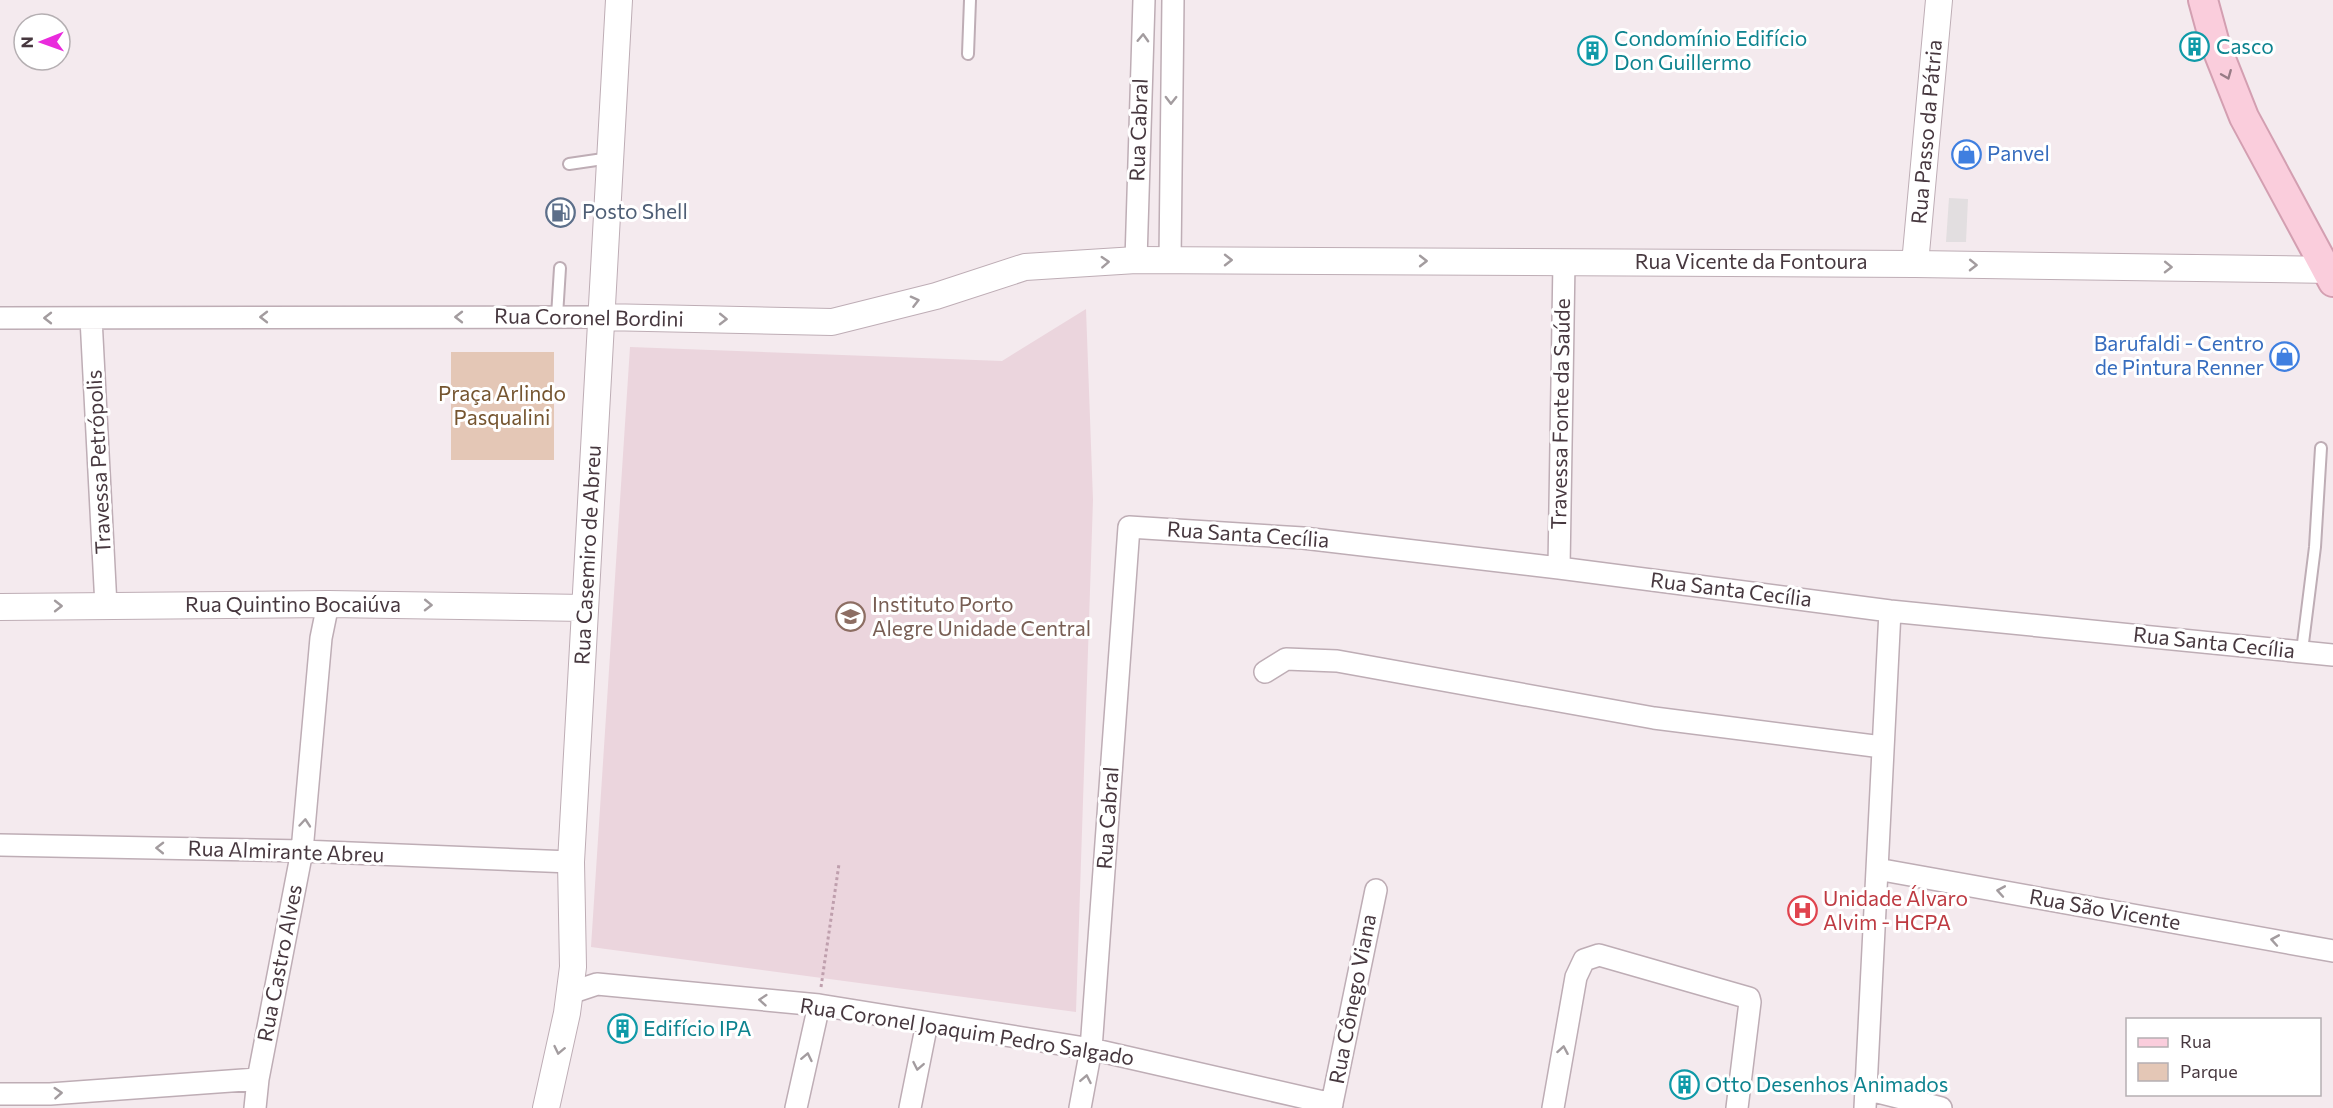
<svg xmlns="http://www.w3.org/2000/svg" width="2333" height="1108" viewBox="0 0 2333 1108" font-family="Commissioner,sans-serif">
  <rect width="100%" height="100%" fill="#f4eaee"/>
  <!-- education -->
  <path fill="#ebd5dd" d="M 1086,309 L 1093,500 L 1076,1012 L 591,947 L 630,347 L 1002,361 Z"/>
  <!-- green -->
  <path fill="#e4c7b6" d="M 451,352 L 554,352 L 554,460 L 451,460 Z"/>
  <!-- parking -->
  <path fill="#e2dee0" d="M 1949,198 L 1968,199 L 1966,242 L 1946,242 Z"/>
  <g fill="none" stroke-linecap="round" stroke-linejoin="round">
    <defs>
      <path id="service" d="M 968,54 L 970,0
        M 569,164 L 610,158
        M 557,316 L 560,268
        M 2302,651 L 2315,547 L 2321,448"/>
      <path id="minor" d="M 1136,260 L 1144,0
        M 1170,260 L 1173,0
        M 0,318 L 602,317
        M 91,318 L 106,606
        M 1559,568 L 1564,261
        M 1265,672 L 1286,659 L 1337,661 L 1654,718 L 1882,747
        M 0,845 L 302,851 L 571,862
        M 1877,869 L 2333,951
        M 570,993 L 597,984 L 819,1005 L 1091,1049 L 1332,1104
        M 1866,1089 L 1941,1108
        M 0,1094 L 50,1094 L 258,1079
        M 255,1108 L 258,1079 L 302,851 L 321,638 L 328,604
        M 796,1108 L 819,1005
        M 910,1108 L 927,1023
        M 1080,1108 L 1091,1049 L 1129,527 L 1303,538 L 1559,568 L 1890,611 L 2333,655
        M 1331,1108 L 1376,890
        M 1553,1108 L 1576,977 L 1584,960 L 1599,955 L 1749,998 L 1750,1002 L 1737,1108
        M 1865,1108 L 1890,611"/>
      <path id="tertiary" d="M 1915,264 L 1939,0
        M 602,317 L 832,322 L 936,296 L 1025,267 L 1136,260 L 1915,264 L 2333,270
        M 0,607 L 328,604 L 585,608
        M 546,1108 L 567,1013 L 573,967 L 571,862 L 619,0"/>
      <path id="secondary" d="M 2203,0 L 2215,44 L 2244,117 L 2333,282"/>
    </defs>
    <!-- service casing -->
    <use href="#service" stroke="#beadb5" stroke-width="14"/>
    <!-- minor casing -->
    <use href="#minor" stroke="#beadb5" stroke-width="24"/>
    <!-- tertiary casing -->
    <use href="#tertiary" stroke="#beadb5" stroke-width="28"/>
    <!-- secondary casing -->
    <use href="#secondary" stroke="#d39fb1" stroke-width="32"/>
    <!-- path -->
    <path stroke="#bf9fad" stroke-width="3" stroke-dasharray="3 3" stroke-linecap="butt" d="M 821,987 L 839,864"/>
    <!-- service -->
    <use href="#service" stroke="#fff" stroke-width="10"/>
    <!-- minor -->
    <use href="#minor" stroke="#fff" stroke-width="21"/>
    <!-- tertiary -->
    <use href="#tertiary" stroke="#fff" stroke-width="26"/>
    <!-- secondary -->
    <use href="#secondary" stroke="#facddc" stroke-width="28"/>
  </g>
  <!-- one-way arrows -->
  <defs><path id="oneway-chevron" d="M-2-3.5L2.5 0L-2 3.5" fill="none" stroke-width="1.6" stroke-linecap="round" stroke-linejoin="round" transform="scale(1.5)"/></defs>
  <g stroke="#a39c9f">
    <use href="#oneway-chevron" transform="translate(1143 38) rotate(-88)"/>
    <use href="#oneway-chevron" transform="translate(1171 100) rotate(91)"/>
    <use href="#oneway-chevron" transform="translate(1228 260)"/>
    <use href="#oneway-chevron" transform="translate(1423 261)"/>
    <use href="#oneway-chevron" transform="translate(1105 262) rotate(-3)"/>
    <use href="#oneway-chevron" transform="translate(1973 265) rotate(1)"/>
    <use href="#oneway-chevron" transform="translate(2168 267) rotate(1)"/>
    <use href="#oneway-chevron" transform="translate(915 301) rotate(-14)"/>
    <use href="#oneway-chevron" transform="translate(264 317) rotate(180)"/>
    <use href="#oneway-chevron" transform="translate(459 317) rotate(180)"/>
    <use href="#oneway-chevron" transform="translate(48 318) rotate(180)"/>
    <use href="#oneway-chevron" transform="translate(723 319) rotate(1)"/>
    <use href="#oneway-chevron" transform="translate(428 605) rotate(1)"/>
    <use href="#oneway-chevron" transform="translate(58 606)"/>
    <use href="#oneway-chevron" transform="translate(305 823) rotate(-85)"/>
    <use href="#oneway-chevron" transform="translate(160 848) rotate(-179)"/>
    <use href="#oneway-chevron" transform="translate(2001 891) rotate(-170)"/>
    <use href="#oneway-chevron" transform="translate(2275 940) rotate(-170)"/>
    <use href="#oneway-chevron" transform="translate(763 1000) rotate(-175)"/>
    <use href="#oneway-chevron" transform="translate(559 1050) rotate(102)"/>
    <use href="#oneway-chevron" transform="translate(1563 1050) rotate(-80)"/>
    <use href="#oneway-chevron" transform="translate(807 1057) rotate(-78)"/>
    <use href="#oneway-chevron" transform="translate(918 1066) rotate(101)"/>
    <use href="#oneway-chevron" transform="translate(1086 1079) rotate(-79)"/>
    <use href="#oneway-chevron" transform="translate(58 1093) rotate(-4)"/>
  </g>
  <use stroke="#987b86" href="#oneway-chevron" transform="translate(2227 75) rotate(68)"/>
  <!-- icons -->
  <defs>
    <symbol id="building-ring" viewBox="-11 -11 22 22"><circle r="9.5" fill="#fff" stroke="#0f9aa8" stroke-width="1.5"/><path d="M-4-6H4V6H1V3H-1V6H-4ZM-2.5-4.3h1.7v1.8h-1.7ZM.8-4.3h1.7v1.8H.8ZM-2.5-1h1.7V.8h-1.7ZM.8-1h1.7V.8H.8Z" fill="#0f9aa8"/></symbol>
    <symbol id="shop-ring" viewBox="-11 -11 22 22"><circle r="9.5" fill="#fff" stroke="#3f7fe0" stroke-width="1.5"/><path d="M-5-2.5h2.3a2.7 3.5 0 0 1 5.4 0H5L5.5 6h-11ZM-1.5-2.5h3a1.5 2.3 0 0 0-3 0Z" fill="#3f7fe0"/></symbol>
    <symbol id="fuel-ring" viewBox="-11 -11 22 22"><circle r="9.5" fill="#fff" stroke="#5c6f8a" stroke-width="1.5"/><path d="M-5.5-6h7V0h2V4h1.3V-2.5L3-4.5l.8-.8L6-3V5H2.5V1h-1V6h-7ZM-4.2-4.7v3.2H.2V-4.7Z" fill="#5c6f8a"/></symbol>
    <symbol id="university-ring" viewBox="-11 -11 22 22"><circle r="9.5" fill="#fff" stroke="#8d6e63" stroke-width="1.5"/><path d="M0-5L7-2L0 1L-7-2ZM-4 1L0 2.5L4 1V4Q0 6-4 4Z" fill="#8d6e63"/></symbol>
    <symbol id="hospital-ring" viewBox="-11 -11 22 22"><circle r="9.5" fill="#fff" stroke="#e0444e" stroke-width="1.5"/><path d="M-5-5h3v3.5h4V-5h3V5h-3V1.5h-4V5h-3Z" fill="#e0444e"/></symbol>
  </defs>
  <g fill-rule="evenodd">
    <use href="#building-ring" x="2178" y="30" width="33" height="33"/>
    <use href="#building-ring" x="1576" y="34" width="33" height="33"/>
    <use href="#shop-ring" x="1950" y="138" width="33" height="33"/>
    <use href="#fuel-ring" x="544" y="196" width="33" height="33"/>
    <use href="#shop-ring" x="2268" y="340" width="33" height="33"/>
    <use href="#university-ring" x="834" y="600" width="33" height="33"/>
    <use href="#hospital-ring" x="1786" y="894" width="33" height="33"/>
    <use href="#building-ring" x="606" y="1012" width="33" height="33"/>
    <use href="#building-ring" x="1668" y="1068" width="33" height="33"/>
  </g>
  <g text-anchor="middle" stroke-width="6" stroke-linejoin="round" paint-order="stroke">
    <!-- culture labels -->
    <g font-size="21" fill="#0d838f" stroke="#fff" text-anchor="start">
      <text x="1614" y="46">Condomínio Edifício<tspan x="1614" dy="24">Don Guillermo</tspan></text>
      <text x="2216" y="54">Casco</text>
      <text x="643" y="1036">Edifício IPA</text>
      <text x="1705" y="1092">Otto Desenhos Animados</text>
    </g>
    <!-- street labels -->
    <g font-size="21" fill="#47383f" stroke="#fff">
      <text transform="translate(1139 130) rotate(-88)" y="7">Rua Cabral</text>
      <text transform="translate(1927 132) rotate(-85)" y="7">Rua Passo da Pátria</text>
      <text x="1751" y="269">Rua Vicente da Fontoura</text>
      <text transform="translate(589 318) rotate(1)" y="7">Rua Coronel Bordini</text>
      <text transform="translate(1561 414) rotate(-89)" y="7">Travessa Fonte da Saúde</text>
      <text transform="translate(99 462) rotate(-93)" y="7">Travessa Petrópolis</text>
      <text transform="translate(1248 535) rotate(4)" y="7">Rua Santa Cecília</text>
      <text transform="translate(588 555) rotate(-87)" y="7">Rua Casemiro de Abreu</text>
      <text transform="translate(1731 590) rotate(7)" y="7">Rua Santa Cecília</text>
      <text x="293" y="612">Rua Quintino Bocaiúva</text>
      <text transform="translate(2214 643) rotate(6)" y="7">Rua Santa Cecília</text>
      <text transform="translate(1108 818) rotate(-86)" y="7">Rua Cabral</text>
      <text transform="translate(286 852) rotate(2)" y="7">Rua Almirante Abreu</text>
      <text transform="translate(2105 910) rotate(10)" y="7">Rua São Vicente</text>
      <text transform="translate(280 963) rotate(-79)" y="7">Rua Castro Alves</text>
      <text transform="translate(1353 999) rotate(-79)" y="7">Rua Cônego Viana</text>
      <text transform="translate(967 1032) rotate(9)" y="7">Rua Coronel Joaquim Pedro Salgado</text>
    </g>
    <!-- shop labels -->
    <g font-size="21" fill="#366cbe" stroke="#fff" text-anchor="start">
      <text x="1987" y="161">Panvel</text>
      <text x="2264" y="351" text-anchor="end">Barufaldi - Centro<tspan x="2264" dy="24">de Pintura Renner</tspan></text>
    </g>
    <!-- service labels -->
    <g font-size="21" fill="#4e5e75" stroke="#fff" text-anchor="start">
      <text x="582" y="219">Posto Shell</text>
    </g>
    <!-- park labels -->
    <g font-size="21" fill="#755530" stroke="#fff">
      <text x="502" y="401">Praça Arlindo<tspan x="502" dy="24">Pasqualini</tspan></text>
    </g>
    <!-- education labels -->
    <g font-size="21" fill="#785e54" stroke="#fff" text-anchor="start">
      <text x="872" y="612">Instituto Porto<tspan x="872" dy="24">Alegre Unidade Central</tspan></text>
    </g>
    <!-- health labels -->
    <g font-size="21" fill="#be3a42" stroke="#fff" text-anchor="start">
      <text x="1823" y="906">Unidade Álvaro<tspan x="1823" dy="24">Alvim - HCPA</tspan></text>
    </g>
  </g>
  <!-- legend -->
  <rect x="2126" y="1018" width="195" height="78" fill="#ffffff" stroke="#b5afb2" stroke-width="1.5"/>
  <rect x="2138" y="1038" width="30" height="9" fill="#facddc" stroke="#b5afb2" stroke-width="1.5"/>
  <text x="2180" y="1048" font-size="18" fill="#47383f">Rua</text>
  <rect x="2138" y="1063" width="30" height="18" fill="#e4c7b6" stroke="#b5afb2" stroke-width="1.5"/>
  <text x="2180" y="1078" font-size="18" fill="#47383f">Parque</text>
  <!-- north arrow -->
  <g transform="translate(42 42) rotate(269)"><circle r="28" fill="#ffffff" stroke="#b5afb2" stroke-width="1.5"/>
  <path d="M0-4.5L10 22L0 15L-10 22Z" fill="#e92bdc"/>
  <text y="-9" font-size="16" font-weight="bold" text-anchor="middle" fill="#47383f">N</text>
  </g>
</svg>
